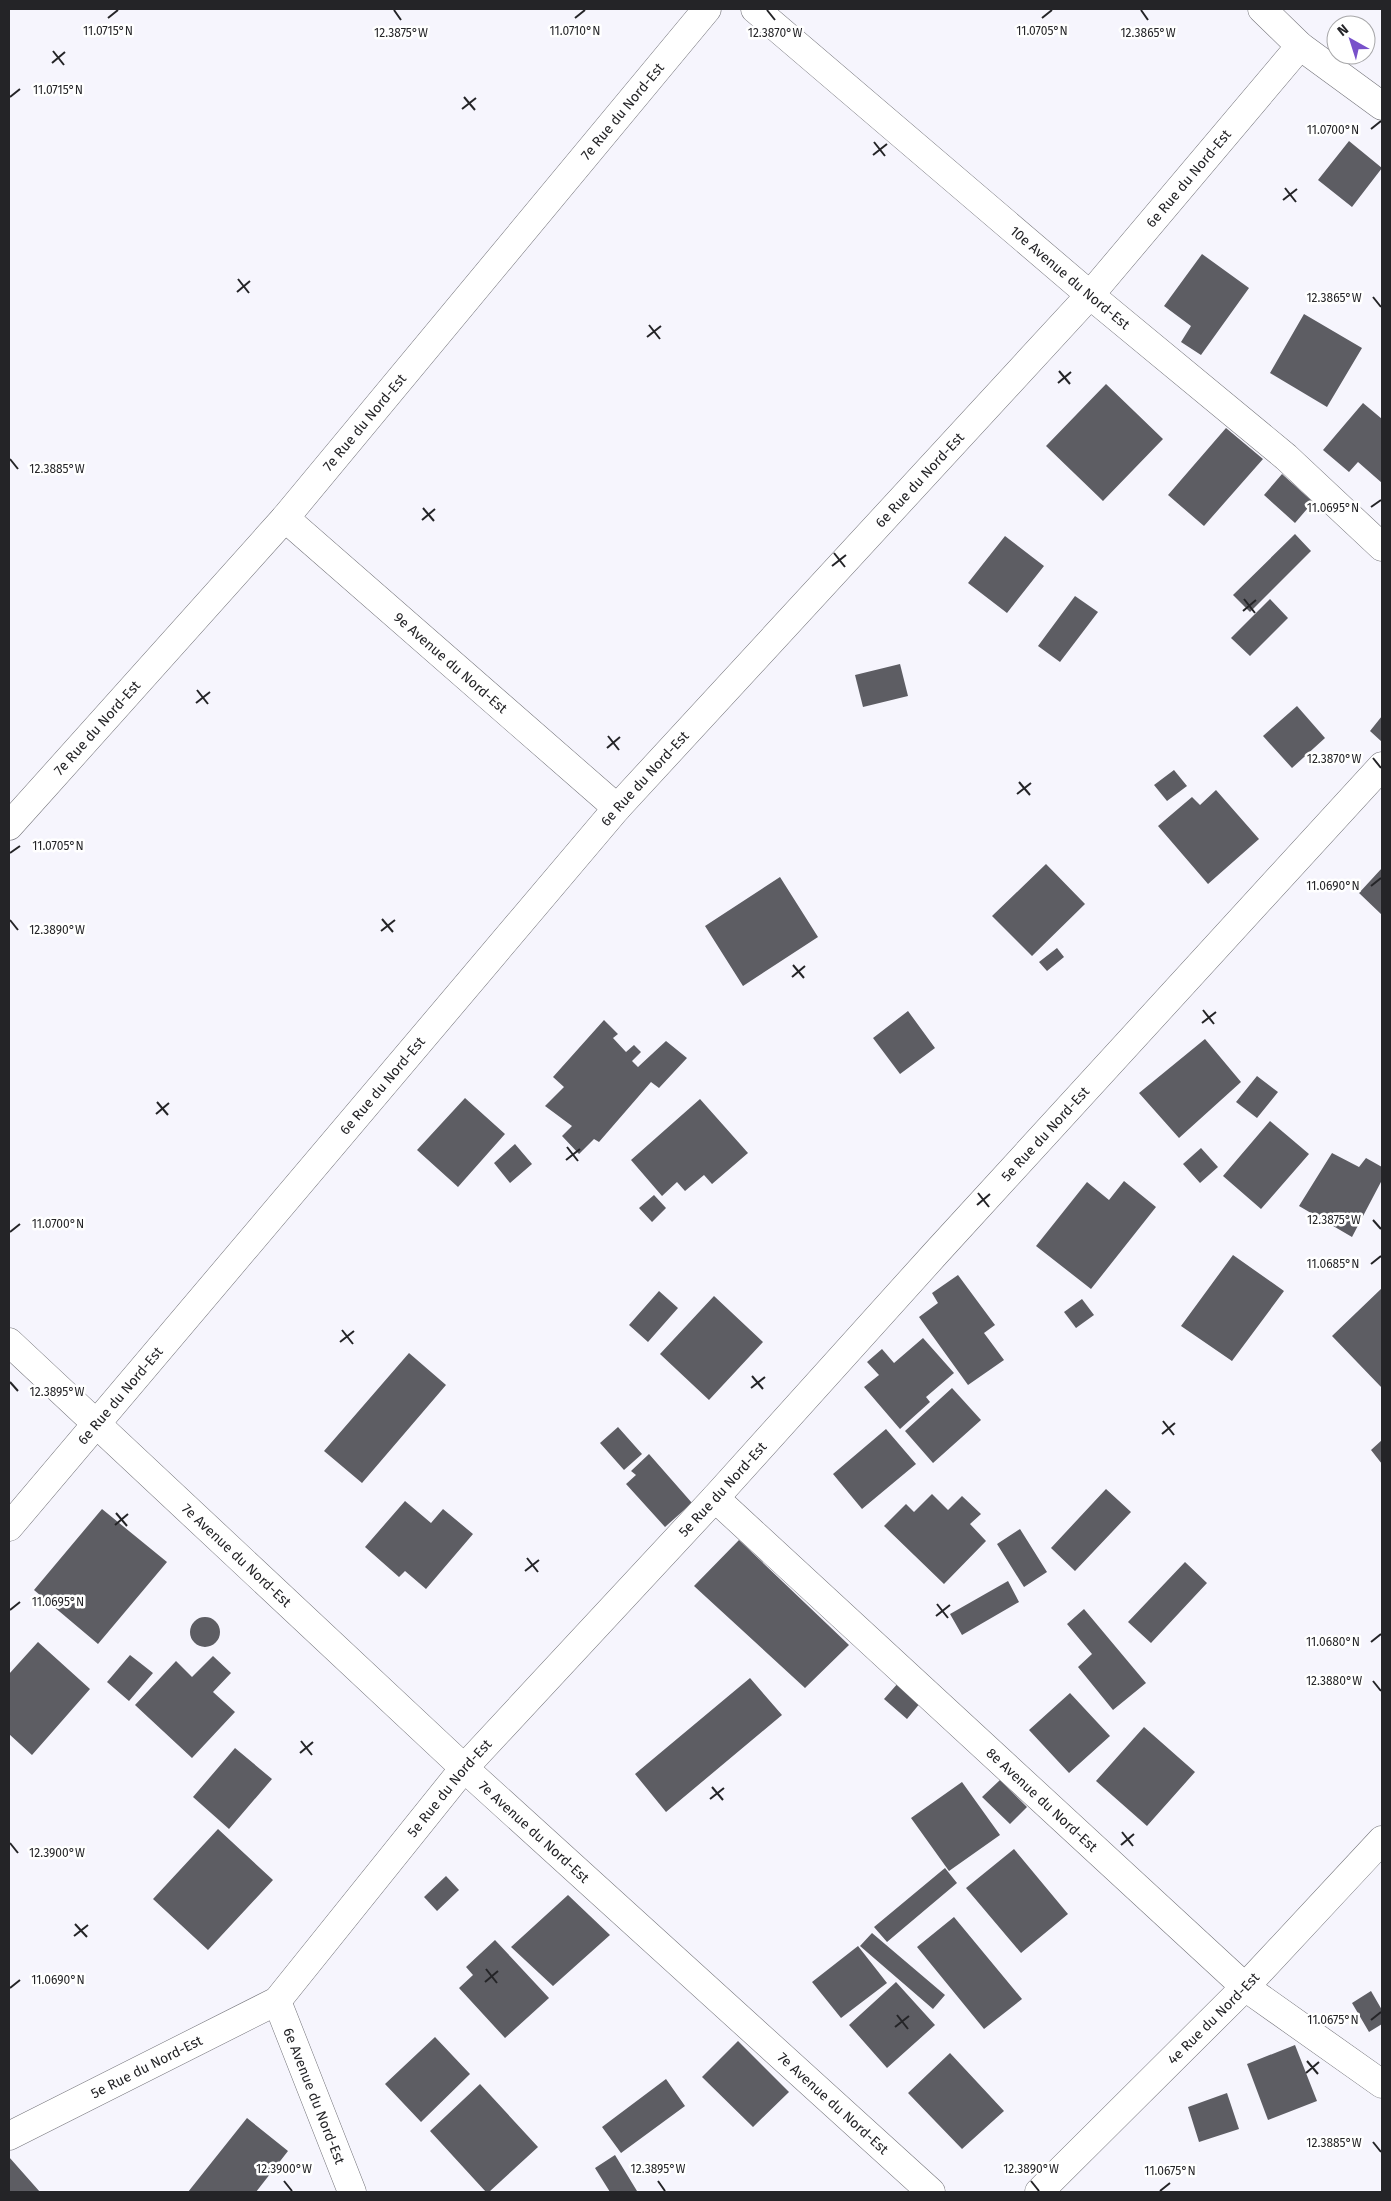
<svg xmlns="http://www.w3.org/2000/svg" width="1391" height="2201" viewBox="0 0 1391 2201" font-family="'Fira Sans',sans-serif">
  <rect width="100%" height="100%" fill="#f6f5fd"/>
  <!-- building -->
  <path fill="#5d5d63" d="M 1349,141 L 1382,168 L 1352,207 L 1318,180 Z
    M 1202,254 L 1249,288 L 1201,355 L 1181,342 L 1191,326 L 1164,306 Z
    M 1304,314 L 1362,348 L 1327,407 L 1270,373 Z
    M 1106,384 L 1163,439 L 1103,501 L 1046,446 Z
    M 1363,403 L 1382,419 L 1382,483 L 1358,462 L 1349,472 L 1323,450 Z
    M 1226,428 L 1263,459 L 1204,526 L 1168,495 Z
    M 1282,474 L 1313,502 L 1295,523 L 1264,495 Z
    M 1295,534 L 1311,551 L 1250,612 L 1233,595 Z
    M 1005,536 L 1044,566 L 1007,613 L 968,583 Z
    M 1075,596 L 1098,612 L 1060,662 L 1038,646 Z
    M 1270,599 L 1288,618 L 1250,656 L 1231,638 Z
    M 900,664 L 908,696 L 863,707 L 855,675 Z
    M 1297,706 L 1325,738 L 1292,768 L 1263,736 Z
    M 1382,716 L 1382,742 L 1370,731 Z
    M 1174,770 L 1187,786 L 1167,801 L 1154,785 Z
    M 1216,790 L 1259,839 L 1208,884 L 1158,826 L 1192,797 L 1200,805 Z
    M 1046,864 L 1085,904 L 1032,956 L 992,916 Z
    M 1382,868 L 1382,915 L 1359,893 Z
    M 780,877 L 818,937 L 743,986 L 705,926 Z
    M 1057,948 L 1064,957 L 1047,971 L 1039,962 Z
    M 908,1011 L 935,1048 L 900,1074 L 873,1038 Z
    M 604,1020 L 618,1034 L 613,1038 L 626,1052 L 634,1045 L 641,1052 L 632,1061 L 638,1067 L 666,1041 L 687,1058 L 659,1088 L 651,1082 L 599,1142 L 594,1139 L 579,1154 L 562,1136 L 572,1126 L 545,1106 L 564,1087 L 553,1077 Z
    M 1205,1039 L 1241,1082 L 1179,1138 L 1139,1093 Z
    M 1257,1076 L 1278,1092 L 1257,1118 L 1236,1102 Z
    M 465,1098 L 505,1134 L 458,1187 L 417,1150 Z
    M 700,1099 L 748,1153 L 712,1184 L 704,1175 L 685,1191 L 677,1182 L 662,1196 L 631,1160 Z
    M 1270,1121 L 1309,1154 L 1261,1209 L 1223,1176 Z
    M 515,1144 L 532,1164 L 510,1183 L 494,1163 Z
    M 1201,1148 L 1218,1167 L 1200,1183 L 1183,1164 Z
    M 1332,1153 L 1359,1167 L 1366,1158 L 1382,1167 L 1382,1180 L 1352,1237 L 1299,1206 Z
    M 1124,1181 L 1156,1207 L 1091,1289 L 1036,1246 L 1087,1182 L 1109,1200 Z
    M 654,1195 L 666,1208 L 652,1222 L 639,1208 Z
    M 1233,1255 L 1284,1291 L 1232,1361 L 1181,1326 Z
    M 958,1275 L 995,1325 L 984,1333 L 1004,1360 L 968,1385 L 919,1317 L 938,1303 L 932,1293 Z
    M 1382,1288 L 1382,1388 L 1332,1336 Z
    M 659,1291 L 678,1308 L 648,1342 L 629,1325 Z
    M 714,1296 L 763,1342 L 709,1400 L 660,1354 Z
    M 1082,1299 L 1094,1315 L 1076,1328 L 1064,1312 Z
    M 923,1338 L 954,1373 L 926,1397 L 930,1402 L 900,1429 L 864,1387 L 879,1375 L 867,1362 L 882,1349 L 894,1363 Z
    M 409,1353 L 446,1385 L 362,1483 L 324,1451 Z
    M 952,1388 L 981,1420 L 933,1463 L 905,1431 Z
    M 618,1427 L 642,1454 L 624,1470 L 600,1443 Z
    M 886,1429 L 916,1464 L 862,1509 L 833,1474 Z
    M 1382,1440 L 1382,1464 L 1371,1450 Z
    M 649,1454 L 692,1503 L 665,1527 L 626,1484 L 636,1475 L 631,1471 Z
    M 1106,1489 L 1131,1512 L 1075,1571 L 1051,1548 Z
    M 932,1494 L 948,1510 L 962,1496 L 981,1514 L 970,1524 L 986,1541 L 944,1584 L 884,1526 L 906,1504 L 914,1512 Z
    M 405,1501 L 431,1523 L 443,1509 L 473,1534 L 426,1589 L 405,1571 L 399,1577 L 365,1547 Z
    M 102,1509 L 167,1562 L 98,1644 L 34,1590 Z
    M 1020,1529 L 1047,1572 L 1024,1587 L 997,1544 Z
    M 739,1540 L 849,1645 L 805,1688 L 694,1586 Z
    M 1185,1562 L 1207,1583 L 1151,1643 L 1128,1622 Z
    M 1008,1581 L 1019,1602 L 962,1635 L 950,1614 Z
    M 1084,1609 L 1146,1683 L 1113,1710 L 1078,1667 L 1092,1654 L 1067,1624 Z
    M190 1632a15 15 0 1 1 30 0a15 15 0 1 1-30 0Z
    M 38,1642 L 90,1689 L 32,1755 L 9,1734 L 9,1674 Z
    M 130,1655 L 153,1673 L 129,1701 L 107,1682 Z
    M 213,1656 L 231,1673 L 213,1692 L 235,1712 L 192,1758 L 135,1705 L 176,1661 L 192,1677 Z
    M 750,1678 L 782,1715 L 666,1812 L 635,1774 Z
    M 899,1682 L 921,1702 L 907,1719 L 884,1699 Z
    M 1070,1693 L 1110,1736 L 1069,1773 L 1029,1730 Z
    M 1144,1727 L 1195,1772 L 1147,1826 L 1096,1781 Z
    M 235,1748 L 272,1779 L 229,1829 L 193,1797 Z
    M 1000,1780 L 1027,1807 L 1010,1824 L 982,1797 Z
    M 962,1782 L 1000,1835 L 949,1871 L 911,1818 Z
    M 218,1829 L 273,1880 L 208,1950 L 153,1899 Z
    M 1014,1849 L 1068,1914 L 1021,1953 L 966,1888 Z
    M 945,1868 L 957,1883 L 887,1942 L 874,1927 Z
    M 446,1876 L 459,1890 L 437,1911 L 424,1897 Z
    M 568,1895 L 610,1935 L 553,1986 L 511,1947 Z
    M 954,1917 L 1022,1999 L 984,2029 L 917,1947 Z
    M 872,1933 L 945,1995 L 933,2009 L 860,1946 Z
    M 495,1940 L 549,1998 L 505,2038 L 459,1988 L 473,1975 L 466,1967 Z
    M 858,1946 L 887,1983 L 841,2018 L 812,1982 Z
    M 896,1982 L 935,2025 L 887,2068 L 849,2025 Z
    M 1371,1991 L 1382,2010 L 1382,2024 L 1369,2032 L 1352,2003 Z
    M 435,2037 L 470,2074 L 421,2122 L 385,2084 Z
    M 738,2041 L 789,2092 L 753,2127 L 702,2077 Z
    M 1295,2045 L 1317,2101 L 1268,2120 L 1247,2064 Z
    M 950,2053 L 1004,2111 L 962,2149 L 908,2093 Z
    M 666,2079 L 685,2106 L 621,2153 L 602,2127 Z
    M 480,2084 L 538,2147 L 489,2192 L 486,2192 L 430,2131 Z
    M 1227,2093 L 1239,2129 L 1199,2142 L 1188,2107 Z
    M 247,2118 L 288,2151 L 256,2192 L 188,2192 Z
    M 615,2155 L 637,2191 L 635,2192 L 610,2192 L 595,2168 Z
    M 9,2157 L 40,2192 L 9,2192 Z"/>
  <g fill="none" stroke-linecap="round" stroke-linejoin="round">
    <defs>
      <g id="minor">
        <path id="s1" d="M 755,9 L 1090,295 L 1286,457 L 1382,547"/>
        <path d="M 1262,9 L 1300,46 L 1382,106"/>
        <path id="s2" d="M 285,518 L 617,808"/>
        <path id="s3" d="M 9,826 L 285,518 L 707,9"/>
        <path id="s4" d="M 9,1342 L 464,1768 L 931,2192"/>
        <path id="s5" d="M 715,1498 L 1245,1987 L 1382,2084"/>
        <path id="s6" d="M 9,1527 L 617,808 L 1090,295 L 1300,46"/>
        <path id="s7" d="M 277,2001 L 352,2192"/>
        <path id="s8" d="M 9,2136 L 277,2001 L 464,1768 L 715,1498 L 935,1254 L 1382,766"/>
        <path id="s9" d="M 1039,2192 L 1245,1987 L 1382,1840"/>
      </g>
    </defs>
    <!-- minor casing -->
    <use href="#minor" stroke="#737379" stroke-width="29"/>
    <!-- minor -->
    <use href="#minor" stroke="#fff" stroke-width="28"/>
  </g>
  <!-- ticks -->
  <path fill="none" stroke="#242427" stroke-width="2" d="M 394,10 L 401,20M 767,10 L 775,20M 1141,10 L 1148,20M 108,18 L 118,10M 575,18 L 585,10M 1042,18 L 1052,10M 53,51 L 64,65M 52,63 L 65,52M 10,97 L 20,89M 464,97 L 475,110M 462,109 L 476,98M 1371,129 L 1381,121M 874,142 L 885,156M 873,155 L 887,144M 1285,188 L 1296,202M 1283,200 L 1297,189M 238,279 L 249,293M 237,292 L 250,281M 1373,297 L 1381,307M 649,325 L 660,339M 647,337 L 661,326M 1059,371 L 1070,384M 1058,383 L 1071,372M 10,459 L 18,469M 1371,507 L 1381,500M 423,508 L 434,521M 422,520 L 435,509M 834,553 L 845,567M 832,566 L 846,555M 1244,599 L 1255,613M 1243,611 L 1256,600M 197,690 L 208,704M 196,703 L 210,692M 608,736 L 619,750M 607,748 L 620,737M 1373,758 L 1381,768M 1019,782 L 1030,795M 1017,794 L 1031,783M 10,853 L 20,846M 1371,886 L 1381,878M 382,919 L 393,932M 10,920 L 18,930M 381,931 L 395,920M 793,965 L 804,978M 792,977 L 805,966M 1203,1010 L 1214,1024M 1202,1023 L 1216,1012M 157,1102 L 168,1115M 156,1114 L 169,1103M 567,1147 L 578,1161M 566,1160 L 580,1149M 978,1193 L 989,1207M 977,1205 L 990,1194M 1373,1220 L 1381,1229M 10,1232 L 20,1224M 1371,1264 L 1381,1256M 342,1330 L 353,1344M 340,1342 L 354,1331M 752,1376 L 763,1389M 10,1382 L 18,1391M 751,1388 L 765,1377M 1163,1421 L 1174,1435M 1162,1434 L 1175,1423M 116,1513 L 127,1526M 115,1525 L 128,1514M 527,1558 L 538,1572M 525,1571 L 539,1560M 937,1604 L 948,1618M 10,1610 L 20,1602M 936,1616 L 950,1605M 1371,1642 L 1381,1634M 1373,1681 L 1381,1691M 301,1741 L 312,1755M 300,1753 L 313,1742M 712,1787 L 723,1800M 710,1799 L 724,1788M 1122,1832 L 1133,1846M 10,1843 L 18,1853M 1121,1845 L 1134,1834M 75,1924 L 87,1937M 74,1936 L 88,1925M 486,1969 L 497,1983M 485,1982 L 498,1971M 10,1988 L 20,1980M 897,2015 L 908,2029M 1371,2020 L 1381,2012M 895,2027 L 909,2016M 1307,2061 L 1318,2074M 1306,2073 L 1319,2062M 1373,2142 L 1381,2152M 284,2181 L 292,2191M 658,2181 L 665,2191M 1031,2181 L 1039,2191M 1160,2191 L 1170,2183"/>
  <g text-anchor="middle" stroke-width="5" stroke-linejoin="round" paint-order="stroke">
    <!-- street labels -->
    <g font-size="14" fill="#242427" stroke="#fff">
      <text dy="5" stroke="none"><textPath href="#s3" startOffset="942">7e Rue du Nord-Est</textPath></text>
      <text dy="5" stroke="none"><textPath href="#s6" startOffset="1792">6e Rue du Nord-Est</textPath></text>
      <text dy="5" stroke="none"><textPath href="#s1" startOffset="414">10e Avenue du Nord-Est</textPath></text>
      <text dy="5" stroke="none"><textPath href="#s3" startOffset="538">7e Rue du Nord-Est</textPath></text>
      <text dy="5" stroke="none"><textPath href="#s6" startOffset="1388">6e Rue du Nord-Est</textPath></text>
      <text dy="5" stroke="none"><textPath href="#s2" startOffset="220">9e Avenue du Nord-Est</textPath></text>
      <text dy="5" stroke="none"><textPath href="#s3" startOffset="132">7e Rue du Nord-Est</textPath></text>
      <text dy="5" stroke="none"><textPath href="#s6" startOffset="982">6e Rue du Nord-Est</textPath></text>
      <text dy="5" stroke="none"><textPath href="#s6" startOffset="578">6e Rue du Nord-Est</textPath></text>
      <text dy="5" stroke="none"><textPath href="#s8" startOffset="1459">5e Rue du Nord-Est</textPath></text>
      <text dy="5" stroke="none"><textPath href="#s6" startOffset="172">6e Rue du Nord-Est</textPath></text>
      <text dy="5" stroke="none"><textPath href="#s8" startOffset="979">5e Rue du Nord-Est</textPath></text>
      <text dy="5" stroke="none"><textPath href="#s4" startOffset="312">7e Avenue du Nord-Est</textPath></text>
      <text dy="5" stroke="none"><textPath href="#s8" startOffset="574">5e Rue du Nord-Est</textPath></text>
      <text dy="5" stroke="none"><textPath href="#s5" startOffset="445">8e Avenue du Nord-Est</textPath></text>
      <text dy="5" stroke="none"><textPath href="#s4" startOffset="718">7e Avenue du Nord-Est</textPath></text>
      <text dy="5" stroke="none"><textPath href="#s9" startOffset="246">4e Rue du Nord-Est</textPath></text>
      <text dy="5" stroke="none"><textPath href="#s8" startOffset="154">5e Rue du Nord-Est</textPath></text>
      <text dy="5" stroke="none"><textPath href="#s7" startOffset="102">6e Avenue du Nord-Est</textPath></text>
      <text dy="5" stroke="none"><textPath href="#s4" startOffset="1122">7e Avenue du Nord-Est</textPath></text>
    </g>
  </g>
  <g font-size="12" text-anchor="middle" fill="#242427" stroke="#fff" stroke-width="5" stroke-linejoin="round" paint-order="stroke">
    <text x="108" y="35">11.0715°N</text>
    <text x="575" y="35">11.0710°N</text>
    <text x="1042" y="35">11.0705°N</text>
    <text x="1148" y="37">12.3865°W</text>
    <text x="401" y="37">12.3875°W</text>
    <text x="775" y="37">12.3870°W</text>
    <text x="58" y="94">11.0715°N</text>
    <text x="1333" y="134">11.0700°N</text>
    <text x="1334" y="302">12.3865°W</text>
    <text x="57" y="473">12.3885°W</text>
    <text x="1333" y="512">11.0695°N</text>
    <text x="1334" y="763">12.3870°W</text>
    <text x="58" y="850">11.0705°N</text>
    <text x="1333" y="890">11.0690°N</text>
    <text x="57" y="934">12.3890°W</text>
    <text x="1334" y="1224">12.3875°W</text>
    <text x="58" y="1228">11.0700°N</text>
    <text x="1333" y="1268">11.0685°N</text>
    <text x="57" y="1396">12.3895°W</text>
    <text x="58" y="1606">11.0695°N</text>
    <text x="1333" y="1646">11.0680°N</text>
    <text x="1334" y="1685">12.3880°W</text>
    <text x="57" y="1857">12.3900°W</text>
    <text x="58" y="1984">11.0690°N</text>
    <text x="1333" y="2024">11.0675°N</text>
    <text x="1334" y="2147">12.3885°W</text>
    <text x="284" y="2173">12.3900°W</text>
    <text x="658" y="2173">12.3895°W</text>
    <text x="1031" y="2173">12.3890°W</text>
    <text x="1170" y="2175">11.0675°N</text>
  </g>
  <!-- border -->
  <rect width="1391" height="2201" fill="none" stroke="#242427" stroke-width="20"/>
  <!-- north arrow -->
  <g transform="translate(1351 40) rotate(321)"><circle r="24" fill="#ffffff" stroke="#a7a7a9"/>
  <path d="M0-4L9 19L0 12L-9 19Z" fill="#7851ca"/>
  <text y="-8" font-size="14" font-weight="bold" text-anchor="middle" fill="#242427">N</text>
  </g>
</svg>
